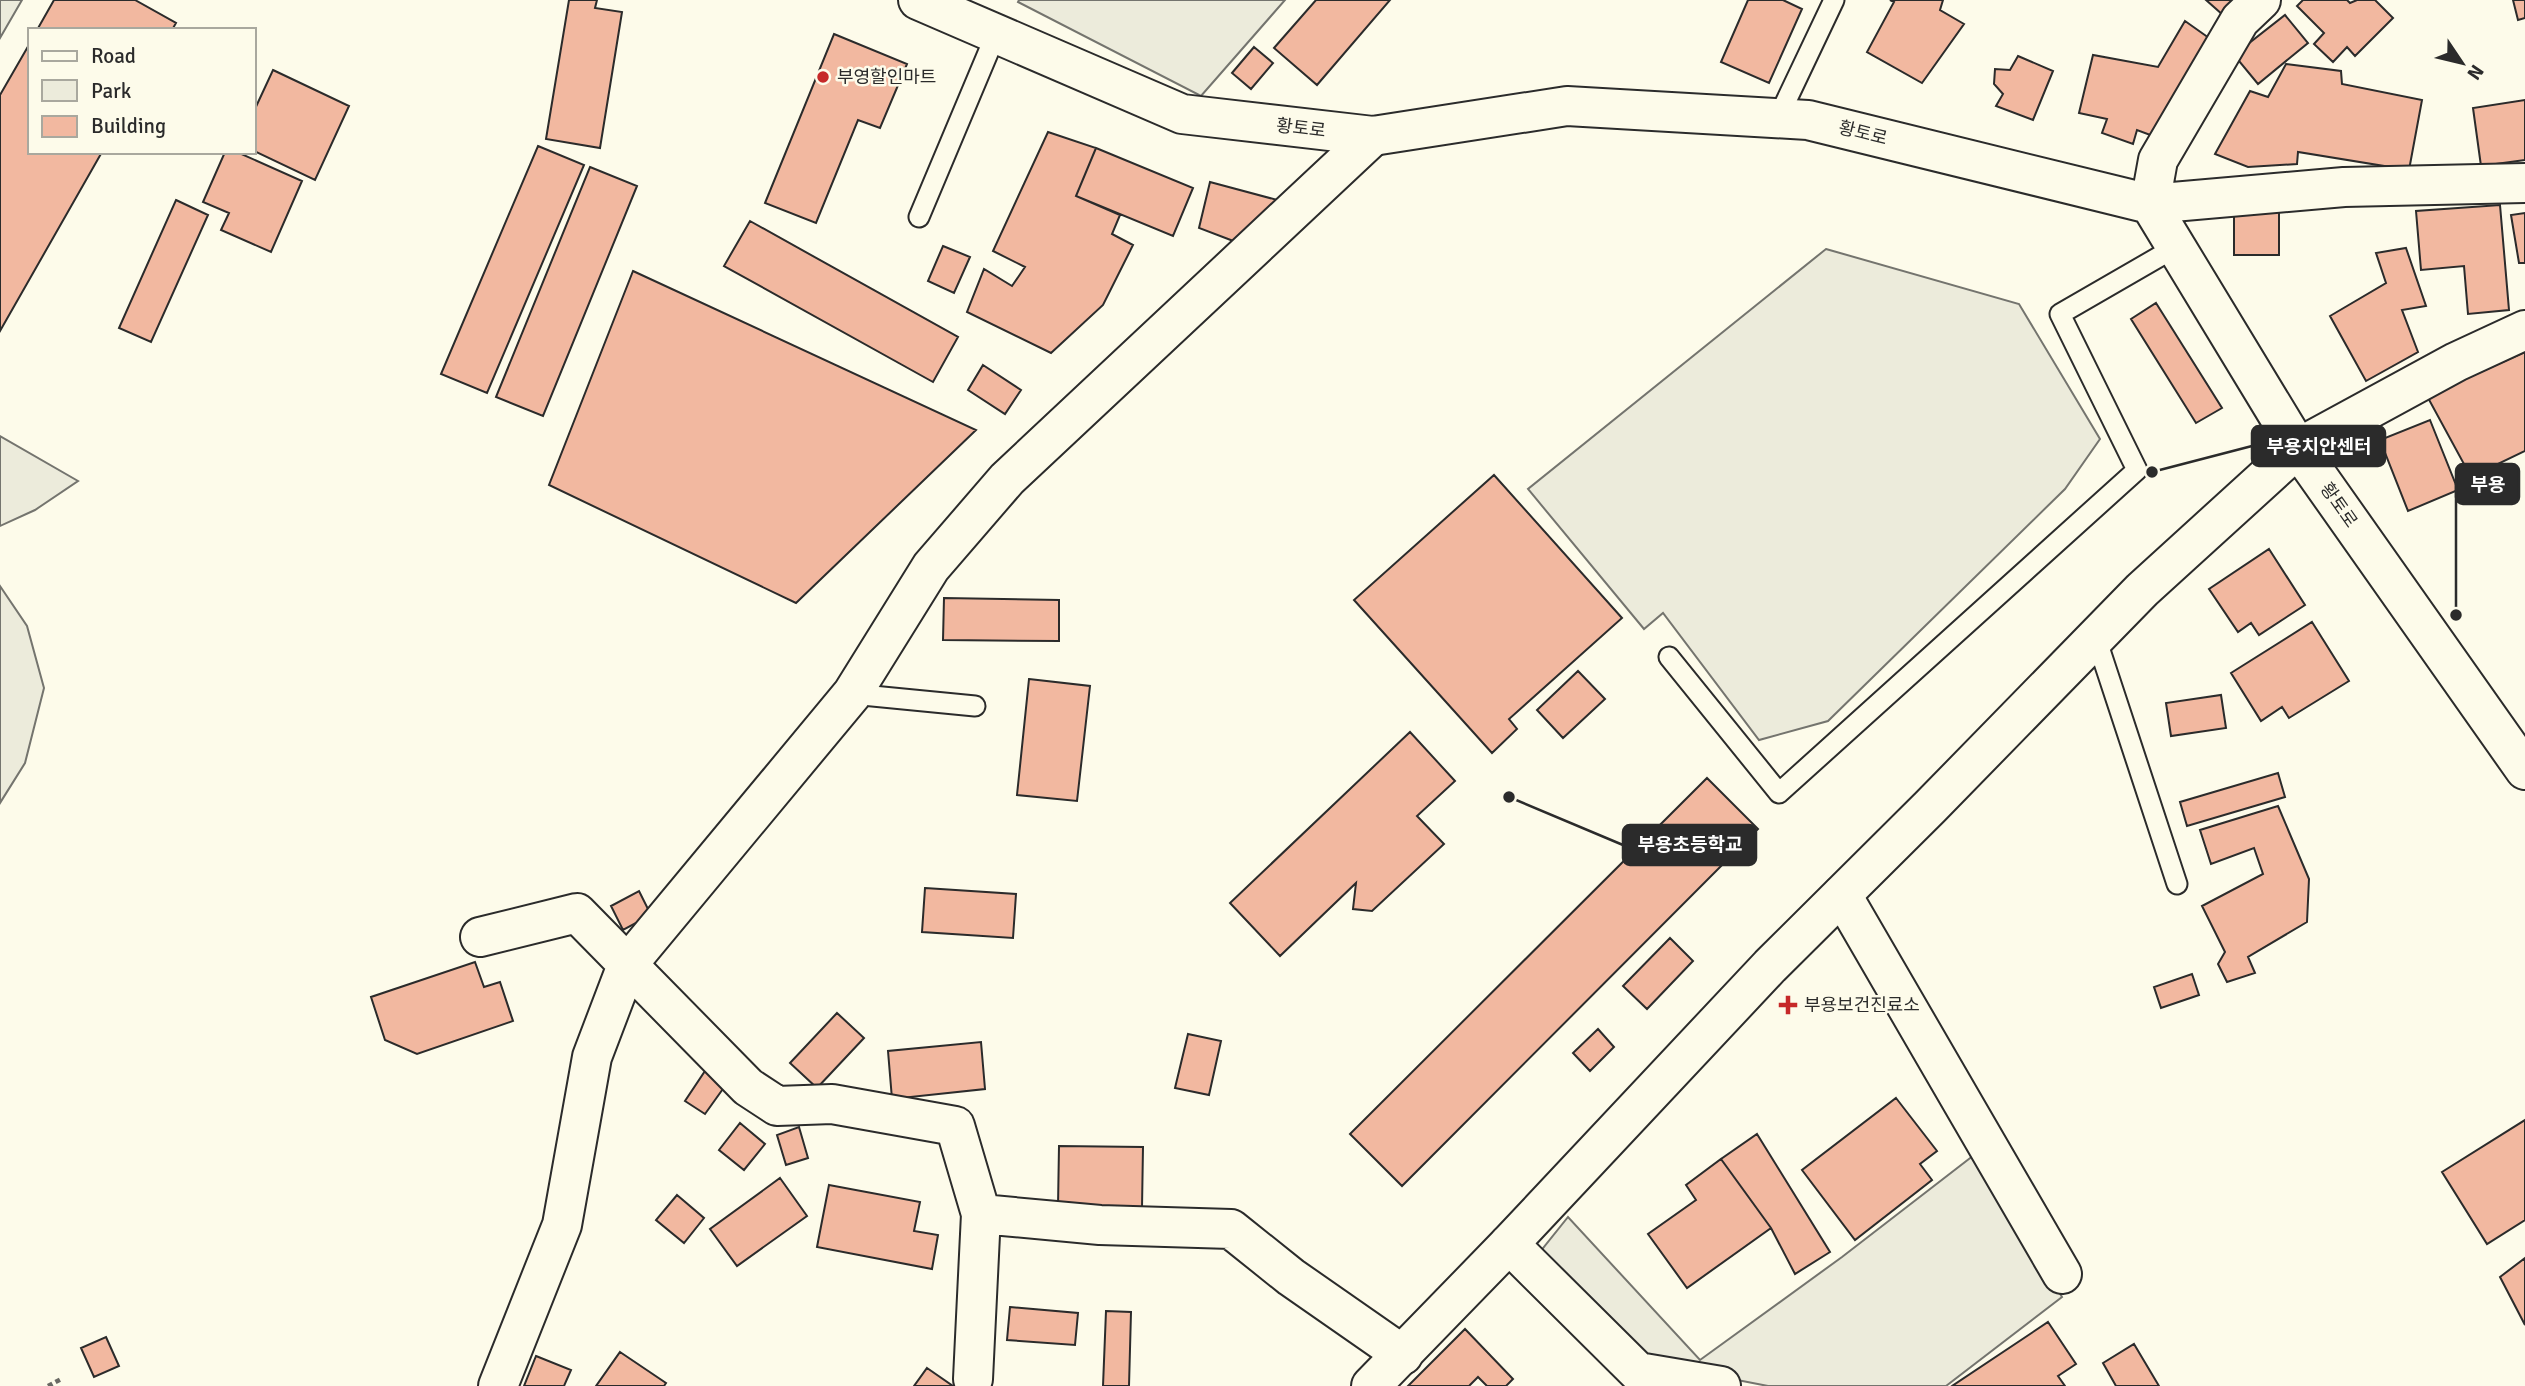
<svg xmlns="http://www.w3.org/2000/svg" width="2525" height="1386" viewBox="0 0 2525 1386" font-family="Signika,'Noto Sans KR',sans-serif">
  <rect width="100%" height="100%" fill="#fdfbea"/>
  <!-- green -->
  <path fill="#ecebdb" stroke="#74746e" stroke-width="2" d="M 0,0 L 22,0 L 0,38 Z
    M 1019,0 L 1285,0 L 1201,96 L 1018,2 Z
    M 1826,249 L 2019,304 L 2100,439 L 2065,489 L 1828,721 L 1759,740 L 1663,613 L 1644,629 L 1528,489 Z
    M 0,436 L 78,481 L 35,510 L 0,526 Z
    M 0,586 L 27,626 L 44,688 L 25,763 L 0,803 Z
    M 1978,1152 L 2062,1297 L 1946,1386 L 1768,1386 L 1645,1362 L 1540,1252 L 1568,1217 L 1700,1360 L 1842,1257 Z"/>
  <!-- building -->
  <path fill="#f2b8a0" stroke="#2b2b2b" stroke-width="2" d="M 54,0 L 135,0 L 176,23 L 172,30 L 37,30 Z
    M 569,0 L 597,0 L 595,8 L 622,12 L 600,148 L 546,139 Z
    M 1316,0 L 1390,0 L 1317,85 L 1274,48 Z
    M 1748,0 L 1783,0 L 1802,9 L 1769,83 L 1721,62 Z
    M 1890,0 L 1943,0 L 1940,10 L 1964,24 L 1922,83 L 1867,52 L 1894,2 Z
    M 2206,0 L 2236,0 L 2223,15 Z
    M 2303,0 L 2347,0 L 2350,3 L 2357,0 L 2375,0 L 2393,18 L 2355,56 L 2347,47 L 2333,62 L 2314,44 L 2324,33 L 2297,6 Z
    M 2513,0 L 2525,0 L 2525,18 L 2518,20 Z
    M 2285,15 L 2308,43 L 2258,84 L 2234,55 Z
    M 2185,21 L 2209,38 L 2153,136 L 2137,130 L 2133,144 L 2102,133 L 2107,119 L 2079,113 L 2093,55 L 2158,67 Z
    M 834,34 L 907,64 L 880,128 L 858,120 L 816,223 L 765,203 Z
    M 30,43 L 30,152 L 102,152 L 0,331 L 0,95 Z
    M 1254,47 L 1273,63 L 1251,89 L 1232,73 Z
    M 2018,56 L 2053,71 L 2033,120 L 1996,106 L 2003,94 L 1994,84 L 1995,69 L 2010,70 Z
    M 2286,64 L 2341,71 L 2342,84 L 2422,100 L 2409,170 L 2298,152 L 2297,164 L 2248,167 L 2215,154 L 2250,91 L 2268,97 Z
    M 273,70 L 349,106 L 315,180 L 254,151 L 254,111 Z
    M 2525,100 L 2525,160 L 2481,166 L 2473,108 Z
    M 1048,132 L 1096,148 L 1076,196 L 1120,215 L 1112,234 L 1133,245 L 1103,305 L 1051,353 L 967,312 L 984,269 L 1012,286 L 1025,267 L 993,251 Z
    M 538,146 L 584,165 L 487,393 L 441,374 Z
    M 1096,148 L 1193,188 L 1173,236 L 1076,196 Z
    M 225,152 L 237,152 L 302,181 L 271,252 L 221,230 L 229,213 L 203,202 Z
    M 590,167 L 637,186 L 543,416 L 496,397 Z
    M 1210,182 L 1281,201 L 1236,242 L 1199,228 Z
    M 176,200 L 208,215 L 151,342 L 119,328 Z
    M 2234,204 L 2279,204 L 2279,255 L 2234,255 Z
    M 2500,205 L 2509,310 L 2468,314 L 2464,266 L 2421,270 L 2416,211 Z
    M 2525,213 L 2525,263 L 2519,263 L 2511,215 Z
    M 750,221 L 958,337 L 933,382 L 724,266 Z
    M 943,246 L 970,257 L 954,293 L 928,281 Z
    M 2406,248 L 2426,306 L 2402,310 L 2418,352 L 2366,381 L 2330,316 L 2386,283 L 2376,253 Z
    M 633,271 L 976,430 L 796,603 L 549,485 Z
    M 2156,303 L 2222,408 L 2196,423 L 2131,319 Z
    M 2525,352 L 2525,451 L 2471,477 L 2427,396 Z
    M 983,365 L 1021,390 L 1005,414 L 968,390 Z
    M 2430,420 L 2458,490 L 2408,511 L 2380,440 Z
    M 1494,475 L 1622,618 L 1509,719 L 1517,729 L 1492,753 L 1354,600 Z
    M 2269,549 L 2305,605 L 2259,635 L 2251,623 L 2238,632 L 2209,589 Z
    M 944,598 L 1059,600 L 1059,641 L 943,640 Z
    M 2312,622 L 2349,681 L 2289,718 L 2282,707 L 2261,721 L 2231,673 Z
    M 1578,671 L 1605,699 L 1563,738 L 1537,710 Z
    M 1029,679 L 1090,686 L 1077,801 L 1017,795 Z
    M 2221,695 L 2226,728 L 2171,736 L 2166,703 Z
    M 1410,732 L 1455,781 L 1417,816 L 1444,844 L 1372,911 L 1353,909 L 1356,883 L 1280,956 L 1230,903 Z
    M 2278,773 L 2285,797 L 2187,826 L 2180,802 Z
    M 1707,778 L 1758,829 L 1402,1186 L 1350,1134 Z
    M 2278,806 L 2309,879 L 2307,922 L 2248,957 L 2255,973 L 2227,982 L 2218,964 L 2225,952 L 2202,906 L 2263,874 L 2254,848 L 2211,864 L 2200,830 Z
    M 925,888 L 1016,894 L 1013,938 L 922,932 Z
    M 639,891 L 651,915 L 623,930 L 611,906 Z
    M 1670,938 L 1693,961 L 1647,1009 L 1623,986 Z
    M 475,962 L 484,987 L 500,982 L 513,1021 L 417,1054 L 385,1040 L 371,997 Z
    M 2192,974 L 2199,995 L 2161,1008 L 2154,987 Z
    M 837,1013 L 864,1038 L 817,1088 L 790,1063 Z
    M 1598,1029 L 1614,1047 L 1590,1071 L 1573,1053 Z
    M 1188,1034 L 1221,1041 L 1209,1095 L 1175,1088 Z
    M 981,1042 L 985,1089 L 892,1099 L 888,1051 Z
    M 705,1071 L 725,1086 L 705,1114 L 685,1101 Z
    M 1896,1098 L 1937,1151 L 1920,1164 L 1932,1180 L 1855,1240 L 1802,1170 Z
    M 2525,1120 L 2525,1220 L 2487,1244 L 2442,1172 Z
    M 740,1123 L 765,1144 L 744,1170 L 719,1150 Z
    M 799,1127 L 808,1158 L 786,1165 L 777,1135 Z
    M 1757,1134 L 1830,1252 L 1795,1274 L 1771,1228 L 1721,1159 Z
    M 1059,1146 L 1143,1147 L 1142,1208 L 1058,1207 Z
    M 1721,1159 L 1771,1228 L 1687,1288 L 1648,1234 L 1696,1200 L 1686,1185 Z
    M 780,1178 L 807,1216 L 737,1266 L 710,1229 Z
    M 829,1185 L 920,1202 L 914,1231 L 938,1235 L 932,1269 L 817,1247 Z
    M 677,1195 L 704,1218 L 684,1243 L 656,1220 Z
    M 2525,1258 L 2525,1325 L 2500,1277 Z
    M 1010,1307 L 1078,1313 L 1075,1345 L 1007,1340 Z
    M 1106,1311 L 1131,1312 L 1129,1386 L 1103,1386 Z
    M 2048,1322 L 2076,1364 L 2058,1376 L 2065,1386 L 1952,1386 Z
    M 1465,1329 L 1513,1379 L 1506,1386 L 1487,1386 L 1478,1377 L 1469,1386 L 1408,1386 Z
    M 106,1337 L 119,1366 L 94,1377 L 81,1348 Z
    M 2134,1344 L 2159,1386 L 2116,1386 L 2103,1363 Z
    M 620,1352 L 666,1383 L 664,1386 L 596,1386 Z
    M 536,1356 L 571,1370 L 564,1386 L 524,1386 Z
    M 927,1368 L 953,1386 L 914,1386 Z"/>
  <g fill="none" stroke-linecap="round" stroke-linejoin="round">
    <defs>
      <path id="lane" d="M 1778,118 L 1834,0
        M 919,217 L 996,34
        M 2096,638 L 2177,884
        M 1669,657 L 1779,793 L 2137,470 L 2060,314 L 2176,247
        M 852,694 L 975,706"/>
      <path id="street" d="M 2261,0 L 2240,20 L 2158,160 L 2150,204 L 2344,187 L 2525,183
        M 1842,895 L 2062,1274
        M 480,937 L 577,913 L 748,1087 L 777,1106 L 832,1104 L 955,1126 L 981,1214 L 1100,1225 L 1231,1229 L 1291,1277 L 1403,1355
        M 1509,1244 L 1638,1372 L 1721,1386
        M 973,1379 L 981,1214
        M 498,1386 L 562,1225 L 592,1057 L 627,965 L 852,694 L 931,567 L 1007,479 L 1373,136"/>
      <path id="secondary" d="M 918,0 L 1182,114 L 1373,136 L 1567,106 L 1808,120 L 2150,204 L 2298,448 L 2525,770
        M 1371,1386 L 1509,1244 L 1770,966 L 1930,807 L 2142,590 L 2298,448 L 2456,362 L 2525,330"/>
    </defs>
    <!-- lane casing -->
    <use href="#lane" stroke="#2b2b2b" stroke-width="23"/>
    <!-- street casing -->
    <use href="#street" stroke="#2b2b2b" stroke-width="42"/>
    <!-- secondary casing -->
    <use href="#secondary" stroke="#2b2b2b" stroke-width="42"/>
    <!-- path -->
    <path stroke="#6a6964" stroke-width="4.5" stroke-dasharray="5 3.5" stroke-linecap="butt" d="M 48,1386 L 63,1378"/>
    <!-- lane -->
    <use href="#lane" stroke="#fdfbea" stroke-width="19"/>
    <!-- street -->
    <use href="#street" stroke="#fdfbea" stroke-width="38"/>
    <!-- secondary -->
    <use href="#secondary" stroke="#fdfbea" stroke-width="38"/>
  </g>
  <!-- markers -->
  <g fill="#c62828" stroke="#fdfbea" stroke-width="2.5">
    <circle cx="823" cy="77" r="7"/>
    <path d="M1784.5 994.5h7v7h7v7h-7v7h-7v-7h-7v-7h7z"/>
  </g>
  <g text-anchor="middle" stroke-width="5" stroke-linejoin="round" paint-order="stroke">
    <!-- poi labels -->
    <g font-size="18" fill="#2b2b2b" stroke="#fdfbea" text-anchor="start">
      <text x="837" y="83">부영할인마트</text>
      <text x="1804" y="1011">부용보건진료소</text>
    </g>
    <!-- street labels -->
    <g font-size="18" fill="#2b2b2b" stroke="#fdfbea">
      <text transform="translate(1301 128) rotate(7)" y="6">황토로</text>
      <text transform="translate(1863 133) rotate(14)" y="6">황토로</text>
      <text transform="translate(2339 505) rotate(55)" y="6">황토로</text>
    </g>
  </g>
  <!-- callouts -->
  <path fill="none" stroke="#2b2b2b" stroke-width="2.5" d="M2152 472L2252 446M2456 615L2456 484M1509 797L1623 845"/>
  <g fill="#2b2b2b" stroke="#fdfbea" stroke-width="2.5">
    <circle cx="2152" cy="472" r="7"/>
    <circle cx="2456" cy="615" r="7"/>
    <circle cx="1509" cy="797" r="7"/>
  </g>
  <g fill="#2b2b2b" stroke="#2b2b2b" stroke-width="2.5">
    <rect x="2252" y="426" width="133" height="40" rx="7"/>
    <rect x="2456" y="464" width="63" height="40" rx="7"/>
    <rect x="1623" y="825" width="133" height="40" rx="7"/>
  </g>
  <g font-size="19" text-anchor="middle" font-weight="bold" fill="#fff">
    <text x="2319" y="453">부용치안센터</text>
    <text x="2488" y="491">부용</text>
    <text x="1690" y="851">부용초등학교</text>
  </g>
  <!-- legend -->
  <rect x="28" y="28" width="228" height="126" fill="#fdfbea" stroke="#a9a89e" stroke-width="2"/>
  <rect x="42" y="51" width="35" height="10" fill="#fdfbea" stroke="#a9a89e" stroke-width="2"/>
  <text x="91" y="63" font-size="21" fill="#2b2b2b">Road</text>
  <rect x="42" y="80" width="35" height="21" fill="#ecebdb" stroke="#a9a89e" stroke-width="2"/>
  <text x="91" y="98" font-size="21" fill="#2b2b2b">Park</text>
  <rect x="42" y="116" width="35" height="21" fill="#f2b8a0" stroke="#a9a89e" stroke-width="2"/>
  <text x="91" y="133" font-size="21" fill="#2b2b2b">Building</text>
  <!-- north arrow -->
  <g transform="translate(2462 63) rotate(125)" stroke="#fdfbea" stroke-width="5" paint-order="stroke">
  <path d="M0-5L12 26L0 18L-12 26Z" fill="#2b2b2b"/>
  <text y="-10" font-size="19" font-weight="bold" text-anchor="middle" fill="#2b2b2b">N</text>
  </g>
</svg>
